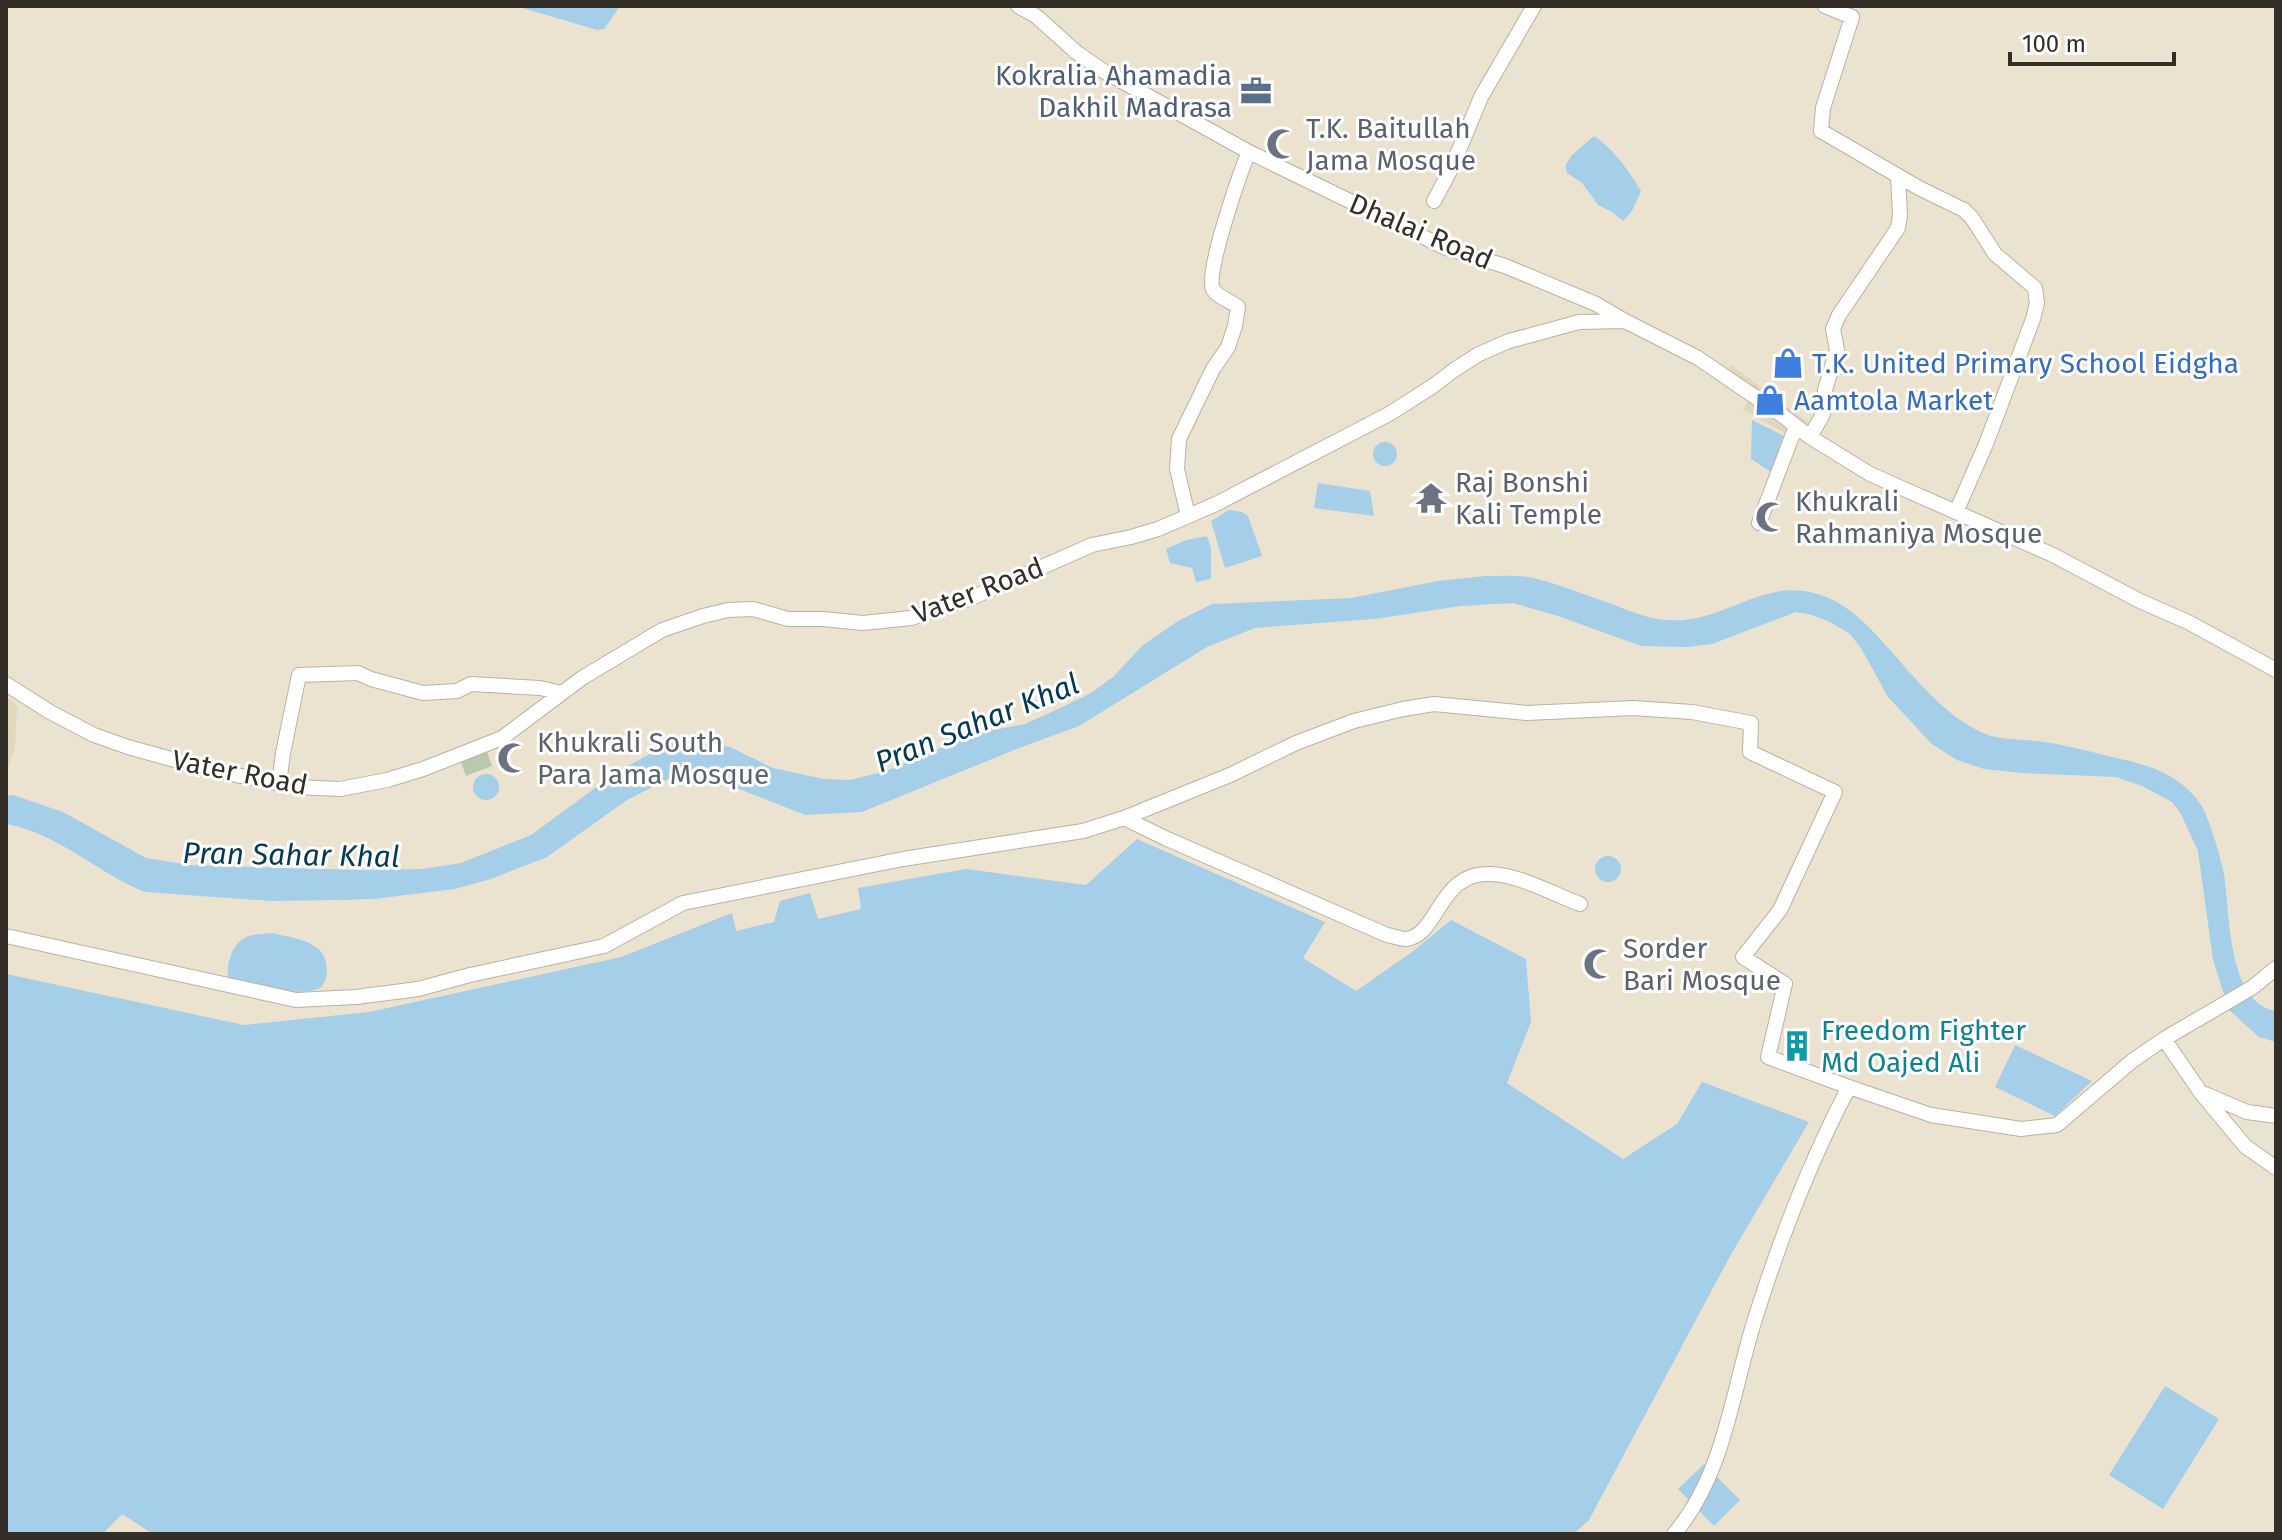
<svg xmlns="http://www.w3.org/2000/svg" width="2282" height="1540" viewBox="0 0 2282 1540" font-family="'Fira Sans',sans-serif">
  <rect width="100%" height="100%" fill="#ebe3d0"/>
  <!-- built -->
  <path fill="#e2d6bc" d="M 1731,365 L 1814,427 L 1809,434 L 1726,372 Z
    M 1751,395 L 1791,424 L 1787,434 L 1743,410 Z
    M 6,697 L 17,705 L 15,748 L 6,774 Z"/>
  <!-- green -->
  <path fill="#bac8b0" d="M 485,746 L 492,766 L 466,776 L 459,757 Z"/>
  <!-- water -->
  <path fill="#a5cee9" d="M 516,6 L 620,6 L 604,29 L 597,30 Z
    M 1594,136 C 1613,148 1630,172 1641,191 L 1632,211 L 1623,221 L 1612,212 L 1598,205 L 1582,183 L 1567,173 L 1565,166 L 1571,156 Z
    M 1752,420 L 1784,436 L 1771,472 L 1751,459 Z
    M1373 454a12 12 0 1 1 24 0a12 12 0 1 1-24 0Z
    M 1318,483 L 1370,491 L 1374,516 L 1314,508 Z
    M 1229,510 L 1242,512 L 1248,516 L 1262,556 L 1225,568 L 1211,521 Z
    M 1207,536 L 1211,548 L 1211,579 L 1196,582 L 1192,568 L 1170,563 L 1166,549 L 1186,540 Z
    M 1486,576 C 1500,576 1515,575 1529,577 C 1556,583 1583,594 1609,603 C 1628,610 1647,619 1667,620 C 1730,625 1767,567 1835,601 C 1857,613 1873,631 1889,649 C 1916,679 1945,716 1983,733 C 1998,740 2020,739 2037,741 C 2061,744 2084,750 2108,756 C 2133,762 2158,766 2180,783 C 2187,788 2197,798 2201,805 C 2209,817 2221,859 2224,874 C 2230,912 2227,1003 2276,1011 L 2276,1042 L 2259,1037 L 2229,1010 L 2213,960 L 2198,851 L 2181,814 L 2172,802 L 2142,786 L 2116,777 L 2022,773 L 1984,769 L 1957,760 L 1932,744 L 1888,697 L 1861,648 L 1850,634 L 1830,622 L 1812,615 L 1796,612 L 1712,644 L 1687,647 L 1641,646 L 1558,616 L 1513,603 L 1461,606 L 1374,619 L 1255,628 L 1207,647 L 1079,726 L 1019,748 L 862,812 L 805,815 L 701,774 L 674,776 L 627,800 L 547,857 L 491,879 L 455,889 L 374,899 L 341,900 L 271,901 L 145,892 C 97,873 58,833 6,824 L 6,796 L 13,795 L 63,812 L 146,858 L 190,865 L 359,870 L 422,869 L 461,863 L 531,835 L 617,772 L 670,743 L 687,742 L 730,747 L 773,768 L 824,779 L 850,780 L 886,771 L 973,734 L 1025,724 L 1056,710 L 1091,693 L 1113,677 L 1143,645 L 1178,621 L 1212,604 L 1351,598 L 1438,581 Z
    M473 787a13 13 0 1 1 26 0a13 13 0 1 1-26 0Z
    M 1137,839 L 1325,922 L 1303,958 L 1356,991 L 1412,952 L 1451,920 L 1526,959 L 1531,1022 L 1507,1083 L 1623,1159 L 1677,1124 L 1702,1082 L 1809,1122 L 1729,1258 L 1589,1520 L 1574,1534 L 153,1534 L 122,1514 L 103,1534 L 6,1534 L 6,974 L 244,1025 L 369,1012 L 621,957 L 732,913 L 736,931 L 774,922 L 780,901 L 810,893 L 818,919 L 861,909 L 858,888 L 966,869 L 1086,885 Z
    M1595 869a13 13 0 1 1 26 0a13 13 0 1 1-26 0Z
    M 272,933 C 292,938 322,940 326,963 C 328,974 327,980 320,988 C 299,997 249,988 228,978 C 226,964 232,944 246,937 C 253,934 264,934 272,933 Z
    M 2015,1045 L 2092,1081 L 2055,1116 L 1995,1087 Z
    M 2165,1386 L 2219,1419 L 2163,1509 L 2109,1475 Z
    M 1704,1464 L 1740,1500 L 1714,1526 L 1678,1489 Z"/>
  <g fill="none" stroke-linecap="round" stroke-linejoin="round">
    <defs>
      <path id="minor" d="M 1018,6 L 1036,16 L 1076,52 L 1105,72 L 1249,152 L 1446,248 L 1505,266 L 1596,304 L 1625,321 L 1698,358 L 1783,416 L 1810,437 L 1870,474 L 2053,555 L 2140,601 L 2188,622 L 2276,670
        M 1825,6 L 1852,17 L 1823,108 L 1821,131 L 1919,188 L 1964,210 L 1972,218 L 1995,254 L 2035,288 L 2037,303 L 2033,319 L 1986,444 L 1956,512
        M 1434,201 L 1452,167 L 1481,97 L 1534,6
        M 1810,437 L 1823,414 L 1825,390 L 1837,350 L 1833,329 L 1839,315 L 1898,228 L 1900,215 L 1898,176
        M 1188,516 L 1177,469 L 1179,439 L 1213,369 L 1228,347 L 1235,326 L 1238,307 C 1231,301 1217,297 1213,289 C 1204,276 1241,170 1249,152
        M 1759,523 L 1796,426
        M 6,684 L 50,712 L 94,735 L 128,747 L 207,769 L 295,787 L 340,789 L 387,780 L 423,769 L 502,738 L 582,678 L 662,630 L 703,616 L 728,610 L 753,609 L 788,619 L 823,619 L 863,623 L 911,618 L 969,599 L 1092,545 L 1131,537 L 1158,529 L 1216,504 L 1389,414 L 1433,386 L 1454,370 L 1479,354 L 1509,341 L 1579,322 L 1625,321
        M 279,784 L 283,753 L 299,675 L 358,673 L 371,679 L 423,693 L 457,691 L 471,684 L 540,688 L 562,693
        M 1124,818 L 1165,838 L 1387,935 C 1393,936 1400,939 1406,939 C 1439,936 1438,871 1491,874 C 1520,875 1553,894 1580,904
        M 6,936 L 296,1000 L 356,997 L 418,989 L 470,975 L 604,946 L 683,903 L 903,859 L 1083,831 L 1124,818 L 1230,775 L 1296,743 L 1354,721 L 1403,709 L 1434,704 L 1527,713 L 1633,708 L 1692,712 L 1751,723 L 1750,752 L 1835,792 L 1780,910 L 1743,957 L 1785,984 L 1768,1057 L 1849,1087
        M 2164,1039 L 2201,1093 L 2245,1146 L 2276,1168
        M 2205,1094 L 2247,1112 L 2276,1116
        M 1674,1534 C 1725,1474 1732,1391 1755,1319 C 1780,1239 1810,1161 1849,1087 L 1931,1115 L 2021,1129 L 2057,1125 L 2132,1061 L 2164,1039 L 2253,987 L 2276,968"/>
    </defs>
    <!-- minor casing -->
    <use href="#minor" stroke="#bab2a0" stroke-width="16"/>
    <!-- minor -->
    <use href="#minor" stroke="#fff" stroke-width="14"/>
  </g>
  <!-- icons -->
  <defs>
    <symbol id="office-bare" viewBox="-9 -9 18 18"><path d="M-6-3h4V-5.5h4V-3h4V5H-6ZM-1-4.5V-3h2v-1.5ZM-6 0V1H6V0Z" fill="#5c6f8a" stroke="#fff" stroke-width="2.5" paint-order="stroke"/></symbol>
    <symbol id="mosque-bare" viewBox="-9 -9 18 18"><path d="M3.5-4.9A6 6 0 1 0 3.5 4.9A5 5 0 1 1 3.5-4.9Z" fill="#6b7280" stroke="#fff" stroke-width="2.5" paint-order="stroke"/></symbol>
    <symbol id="shop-bare" viewBox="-9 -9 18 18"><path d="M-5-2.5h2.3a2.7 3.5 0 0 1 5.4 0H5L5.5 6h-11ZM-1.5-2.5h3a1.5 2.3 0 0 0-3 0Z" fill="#3f7fe0" stroke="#fff" stroke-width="2.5" paint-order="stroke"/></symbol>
    <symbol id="temple-bare" viewBox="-9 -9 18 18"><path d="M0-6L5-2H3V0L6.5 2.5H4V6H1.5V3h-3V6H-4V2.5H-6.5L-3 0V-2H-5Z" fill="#6b7280" stroke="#fff" stroke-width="2.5" paint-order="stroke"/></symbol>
    <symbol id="building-bare" viewBox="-9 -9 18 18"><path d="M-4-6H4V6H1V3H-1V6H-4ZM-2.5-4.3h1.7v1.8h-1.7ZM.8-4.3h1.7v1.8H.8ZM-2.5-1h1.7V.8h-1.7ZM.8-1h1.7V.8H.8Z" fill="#0f9aa8" stroke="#fff" stroke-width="2.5" paint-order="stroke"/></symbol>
  </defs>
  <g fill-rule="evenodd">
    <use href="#office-bare" x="1234" y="69" width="44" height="44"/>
    <use href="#mosque-bare" x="1260" y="122" width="44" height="44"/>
    <use href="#shop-bare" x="1766" y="341" width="44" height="44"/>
    <use href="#shop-bare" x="1748" y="378" width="44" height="44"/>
    <use href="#temple-bare" x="1409" y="476" width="44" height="44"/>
    <use href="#mosque-bare" x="1749" y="495" width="44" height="44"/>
    <use href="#mosque-bare" x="491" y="736" width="44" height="44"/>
    <use href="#mosque-bare" x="1577" y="942" width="44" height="44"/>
    <use href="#building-bare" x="1775" y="1024" width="44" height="44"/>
  </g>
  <g text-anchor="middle" stroke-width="6" stroke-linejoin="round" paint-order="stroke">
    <!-- service labels -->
    <g font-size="28" fill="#4e5e75" stroke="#fff" text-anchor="end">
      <text x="1232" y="85">Kokralia Ahamadia<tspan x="1232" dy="32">Dakhil Madrasa</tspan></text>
    </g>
    <!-- worship labels -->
    <g font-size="28" fill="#5b616d" stroke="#fff" text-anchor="start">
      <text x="1306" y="138">T.K. Baitullah<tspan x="1306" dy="32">Jama Mosque</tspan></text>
      <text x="1455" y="492">Raj Bonshi<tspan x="1455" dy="32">Kali Temple</tspan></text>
      <text x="1795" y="511">Khukrali<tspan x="1795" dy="32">Rahmaniya Mosque</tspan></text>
      <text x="537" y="752">Khukrali South<tspan x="537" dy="32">Para Jama Mosque</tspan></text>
      <text x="1623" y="958">Sorder<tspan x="1623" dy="32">Bari Mosque</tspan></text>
    </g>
    <!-- street labels -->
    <g font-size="28" fill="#332f28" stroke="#fff">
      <text transform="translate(1421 231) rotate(23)" y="10">Dhalai Road</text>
      <text transform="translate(978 590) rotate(-21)" y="10">Vater Road</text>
      <text transform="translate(240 772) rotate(11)" y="10">Vater Road</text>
    </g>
    <!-- shop labels -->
    <g font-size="28" fill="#366cbe" stroke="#fff" text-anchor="start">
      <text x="1812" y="373">T.K. United Primary School Eidgha</text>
      <text x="1794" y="410">Aamtola Market</text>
    </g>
    <!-- culture labels -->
    <g font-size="28" fill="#0d838f" stroke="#fff" text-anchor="start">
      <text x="1821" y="1040">Freedom Fighter<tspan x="1821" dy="32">Md Oajed Ali</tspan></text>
    </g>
    <!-- water labels -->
    <g font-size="30" font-style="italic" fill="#033954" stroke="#fff">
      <text transform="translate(977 723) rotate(-22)" y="10">Pran Sahar Khal</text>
      <text transform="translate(291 855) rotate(1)" y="10">Pran Sahar Khal</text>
    </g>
  </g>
  <!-- border -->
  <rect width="2282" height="1540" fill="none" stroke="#332f28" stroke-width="16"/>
  <!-- scale -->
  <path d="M2010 52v12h164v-12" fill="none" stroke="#332f28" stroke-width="4"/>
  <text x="2022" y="52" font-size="24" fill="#332f28" stroke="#ffffff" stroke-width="6" paint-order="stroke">100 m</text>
</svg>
